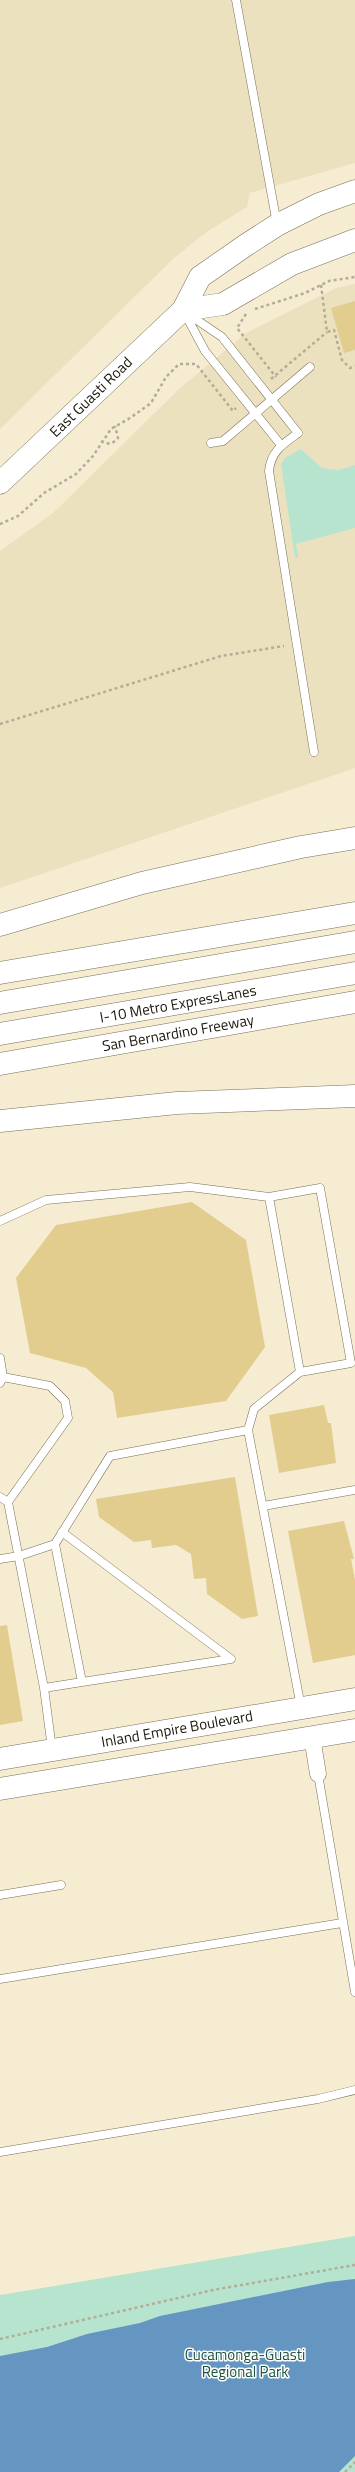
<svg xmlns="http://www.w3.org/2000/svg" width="355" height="2472" viewBox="0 0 355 2472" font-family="'Titillium Web',sans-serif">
  <rect width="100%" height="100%" fill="#f5ecd2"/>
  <!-- built -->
  <path fill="#ece1bf" d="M 0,0 L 355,0 L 355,163 L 250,193 L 247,207 L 208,231 L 175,257 L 0,429 Z
    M 355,284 L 355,768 L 0,888 L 0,551 L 53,513 L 179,389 L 246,333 L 336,288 Z"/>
  <!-- green -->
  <path fill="#b7e4ce" d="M 301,449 L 322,468 L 339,470 L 355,465 L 355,528 L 296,544 L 298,558 L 295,558 L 281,464 L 285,458 Z
    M 355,2236 L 355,2472 L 0,2472 L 0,2295 Z"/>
  <!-- water -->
  <path fill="#6496c1" d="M 355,2279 L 355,2456 L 339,2472 L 0,2472 L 0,2356 L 47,2347 L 87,2334 L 140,2323 L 160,2316 L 328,2282 Z"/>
  <!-- building -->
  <path fill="#e2cd8e" d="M 355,301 L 355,350 L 344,353 L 331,308 Z
    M 192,1202 L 246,1240 L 265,1347 L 226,1401 L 117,1418 L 113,1392 L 86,1368 L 30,1353 L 16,1278 L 56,1225 Z
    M 324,1405 L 328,1423 L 331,1423 L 336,1463 L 279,1473 L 269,1415 Z
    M 235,1477 L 258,1616 L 242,1619 L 207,1594 L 206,1578 L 194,1579 L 191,1554 L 176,1545 L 152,1548 L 151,1540 L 134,1542 L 99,1517 L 96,1499 Z
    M 344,1521 L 354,1559 L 351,1559 L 355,1580 L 355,1655 L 313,1663 L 288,1531 Z
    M 7,1625 L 23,1721 L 0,1725 L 0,1626 Z"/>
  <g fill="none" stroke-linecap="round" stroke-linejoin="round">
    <defs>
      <path id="service" d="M 236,0 L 277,224
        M 184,312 L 205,351 L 281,445
        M 188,314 L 222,337 L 298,433 C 283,444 271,451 269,471 L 314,752
        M 211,443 L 223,441 L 310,367
        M 320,1188 L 351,1363 L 300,1372 L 269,1197 Z
        M 0,1221 L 46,1200 L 190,1187 L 269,1197
        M 0,1358 L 3,1377 L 0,1383
        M 3,1377 L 50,1386 L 65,1401 L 68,1418 L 8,1502 L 44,1688 L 52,1749
        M 248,1430 L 301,1707
        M 0,1497 L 8,1502
        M 263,1506 L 355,1490
        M 62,1532 L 231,1659 L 82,1682 L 55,1544 L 110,1456 L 248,1430 L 254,1409 L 300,1372
        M 0,1559 L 19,1556 L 55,1544
        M 44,1688 L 82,1682
        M 318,1774 L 355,1992
        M 0,1895 L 61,1885
        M 0,1979 L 342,1923
        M 0,2152 L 318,2099 L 355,2090"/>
      <path id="minor" d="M 312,1737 L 318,1774"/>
      <path id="secondary" d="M 183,310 L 223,304 L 292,264 L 355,240
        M 0,483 L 183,310 L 200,277 L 246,245 L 277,225 L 319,204 L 355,191
        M 0,1759 L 355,1699
        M 0,1789 L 355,1730"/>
      <path id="motorway" d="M 0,925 L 142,883 L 301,847 L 355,838
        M 0,973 L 355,913
        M 0,1003 L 355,942
        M 0,1034 L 355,973
        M 0,1064 L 355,1002
        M 0,1121 L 177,1103 L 355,1096"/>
    </defs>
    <!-- service casing -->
    <use href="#service" stroke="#776f58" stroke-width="9"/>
    <!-- minor casing -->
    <use href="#minor" stroke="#776f58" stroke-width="17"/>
    <!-- secondary casing -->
    <use href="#secondary" stroke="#776f58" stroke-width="23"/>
    <!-- motorway casing -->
    <use href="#motorway" stroke="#776f58" stroke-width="23"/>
    <!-- path -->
    <path stroke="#b3ac97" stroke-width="2.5" stroke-dasharray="3 3" stroke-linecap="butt" d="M 321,285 L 327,332 L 334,330 L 342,360 L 350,368 L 355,366
      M 255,309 L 305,293 L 329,281 L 355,277
      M 246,314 L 237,328 L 276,377
      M 271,379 L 327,332
      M 101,441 C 108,445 113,444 118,438 L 115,426
      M 0,524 L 18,516 L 44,493 L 76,474 L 93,456 L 111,429 L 130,418 L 151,403 L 166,377 L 179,364 L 196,364 L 233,411 L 236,408
      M 0,724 L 221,656 L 284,646
      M 0,2339 L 213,2290 L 355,2265
      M 345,2472 L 355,2462"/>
    <!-- service -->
    <use href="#service" stroke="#fff" stroke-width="8"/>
    <!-- minor -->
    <use href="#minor" stroke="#fff" stroke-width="16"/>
    <!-- secondary -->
    <use href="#secondary" stroke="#fff" stroke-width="22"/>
    <!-- motorway -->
    <use href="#motorway" stroke="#fff" stroke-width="22"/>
  </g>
  <g text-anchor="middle" stroke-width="3" stroke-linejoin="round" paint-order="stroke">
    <!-- street labels -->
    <g font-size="15" fill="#1a170d" stroke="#fff">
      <text transform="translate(91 397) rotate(-44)" y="5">East Guasti Road</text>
      <text transform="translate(178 1004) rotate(-10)" y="5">I-10 Metro ExpressLanes</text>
      <text transform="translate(178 1033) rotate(-10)" y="5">San Bernardino Freeway</text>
      <text transform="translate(177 1729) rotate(-10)" y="5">Inland Empire Boulevard</text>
    </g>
    <!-- park labels -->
    <g font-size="15" fill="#1d533d" stroke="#fff">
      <text x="245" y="2360">Cucamonga-Guasti<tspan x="245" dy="17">Regional Park</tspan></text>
    </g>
  </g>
</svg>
